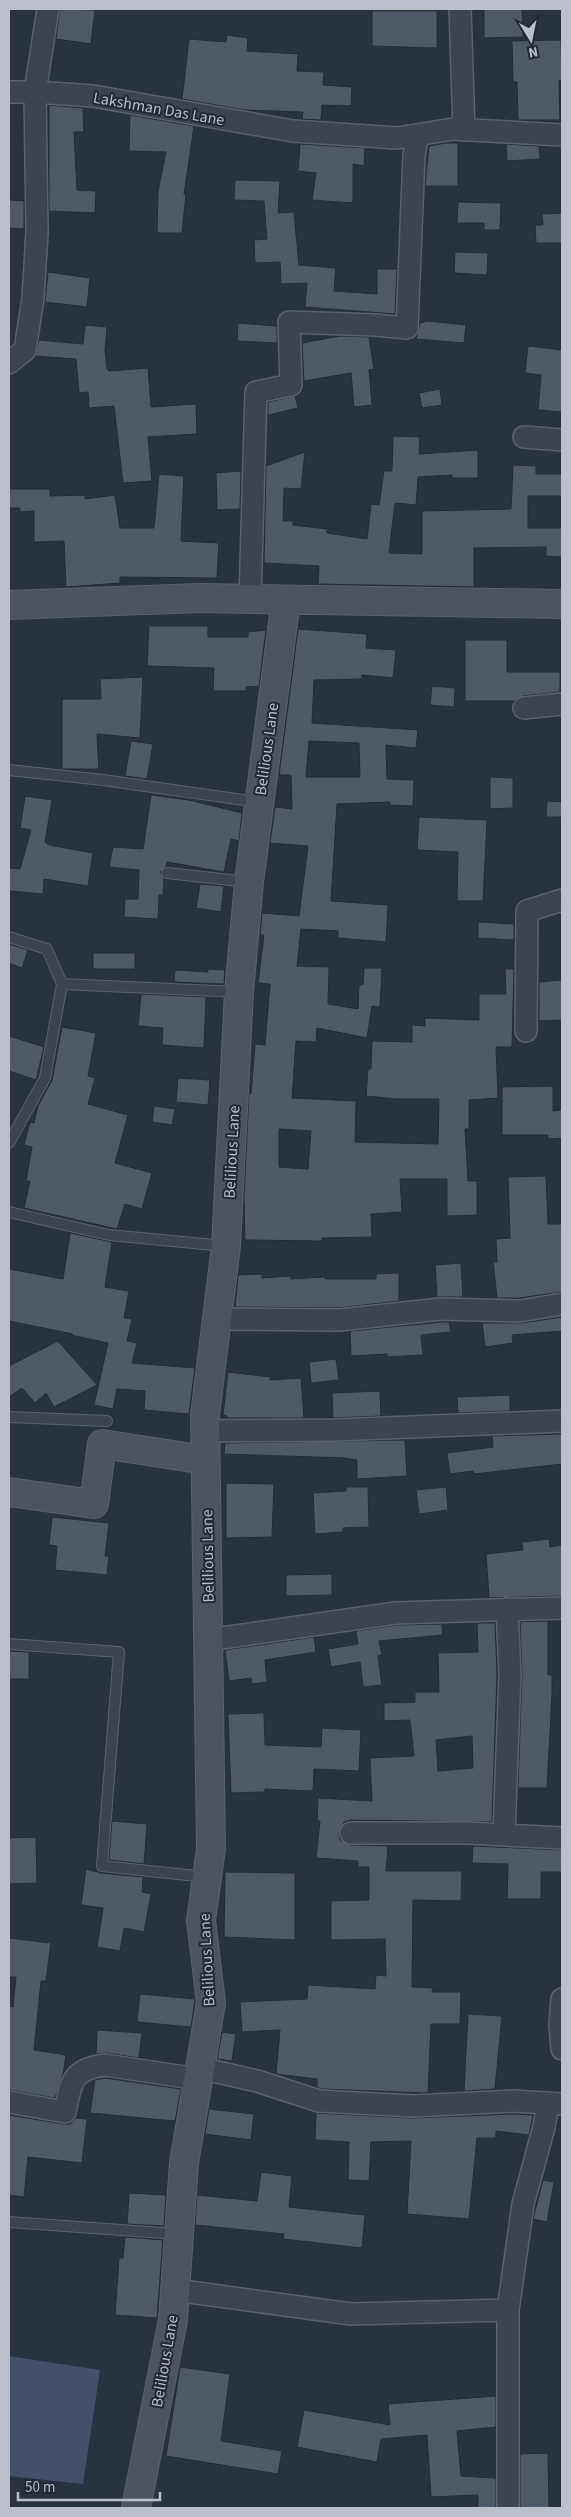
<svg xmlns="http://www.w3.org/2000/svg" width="571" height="2517" viewBox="0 0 571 2517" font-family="'Source Sans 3',sans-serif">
  <rect width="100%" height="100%" fill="#293241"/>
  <!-- water -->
  <path fill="#42506a" d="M 9,2356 L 100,2370 L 83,2484 L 9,2476 Z"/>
  <!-- building -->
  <path fill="#505969" stroke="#242b38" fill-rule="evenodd" d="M 60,9 L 95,10 L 91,44 L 56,39 Z
    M 484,9 L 522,9 L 523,37 L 484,38 Z
    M 372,11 L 437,11 L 437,48 L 372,46 Z
    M 227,35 L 248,38 L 247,51 L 298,54 L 297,71 L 324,72 L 323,85 L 352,87 L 351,106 L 322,105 L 321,120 L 302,119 L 303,112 L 244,110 L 182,99 L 189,39 L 226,42 Z
    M 561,40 L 562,80 L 559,81 L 560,120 L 518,120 L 517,82 L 513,82 L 512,41 Z
    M 49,105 L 83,108 L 84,132 L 74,132 L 77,190 L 96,191 L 95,213 L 49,211 Z
    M 130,115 L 194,126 L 184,194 L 186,194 L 182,233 L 157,233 L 158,191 L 166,152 L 129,151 Z
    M 446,143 L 458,143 L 458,186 L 425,186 L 429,146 Z
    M 300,144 L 365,148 L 364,166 L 353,164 L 353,203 L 312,200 L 316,173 L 298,171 Z
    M 506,144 L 539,146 L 540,159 L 507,161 Z
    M 235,180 L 280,181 L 278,213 L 294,212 L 299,265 L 336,268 L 334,291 L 377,294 L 377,269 L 397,269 L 395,314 L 305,307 L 307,283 L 281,284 L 280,262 L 255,263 L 254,240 L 267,239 L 264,201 L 234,200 Z
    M 9,200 L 24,201 L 24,229 L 9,228 Z
    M 458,202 L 501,203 L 500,230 L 484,230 L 484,223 L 457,223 Z
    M 562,213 L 562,243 L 536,243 L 535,225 L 543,225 L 542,214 Z
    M 455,252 L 488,253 L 487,275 L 454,273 Z
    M 48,272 L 90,278 L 87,307 L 45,302 Z
    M 428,321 L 466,325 L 464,343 L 416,339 L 420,323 Z
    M 238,323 L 277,326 L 277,343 L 237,341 Z
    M 85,325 L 107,327 L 105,350 L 107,369 L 109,371 L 148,368 L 151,407 L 196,404 L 197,434 L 148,437 L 152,481 L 123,483 L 114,406 L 89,408 L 88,392 L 79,393 L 76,359 L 35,356 L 39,340 L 83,344 Z
    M 340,336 L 369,337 L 374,369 L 369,370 L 372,405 L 354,407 L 351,373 L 304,381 L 302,343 Z
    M 528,346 L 562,350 L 562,412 L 538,410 L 541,375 L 525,373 Z
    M 440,389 L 442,405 L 422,408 L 419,393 Z
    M 295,396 L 298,408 L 268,415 L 268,402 Z
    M 393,436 L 420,437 L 419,454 L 478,450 L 478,478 L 452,478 L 452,475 L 418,477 L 416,505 L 395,503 L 389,553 L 422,554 L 422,511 L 511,509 L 513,465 L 536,466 L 536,474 L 562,474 L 562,496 L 528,496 L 528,528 L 562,528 L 562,557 L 546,556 L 546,547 L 474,548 L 474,587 L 318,584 L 319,566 L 264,563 L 266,466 L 305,452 L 301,489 L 284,488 L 283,521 L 293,521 L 293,525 L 327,529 L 327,533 L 367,539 L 371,504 L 379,505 L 384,471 L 392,471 Z
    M 241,471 L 240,509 L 217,510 L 216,473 Z
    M 159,474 L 184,476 L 181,541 L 219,543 L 217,578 L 120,577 L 120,583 L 66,587 L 64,541 L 34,542 L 34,511 L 20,512 L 20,508 L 9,508 L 9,489 L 50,489 L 50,496 L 85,495 L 85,499 L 115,495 L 120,528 L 154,528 Z
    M 149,626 L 208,626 L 208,637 L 248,637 L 248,632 L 266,630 L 259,686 L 246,687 L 246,691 L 213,691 L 214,668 L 147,666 Z
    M 298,629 L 367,634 L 366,648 L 396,650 L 393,678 L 362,675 L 362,679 L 314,680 L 312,723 L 418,730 L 416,748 L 386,745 L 387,779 L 414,780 L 413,806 L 390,805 L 390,802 L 337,804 L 331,901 L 388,905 L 386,942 L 338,938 L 338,931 L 301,929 L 297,966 L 329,967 L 328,1004 L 358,1009 L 359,985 L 363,985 L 364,968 L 382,968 L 380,1007 L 372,1006 L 367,1038 L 317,1028 L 316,1042 L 296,1041 L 292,1098 L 356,1101 L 355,1142 L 438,1144 L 439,1099 L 396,1099 L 366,1096 L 368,1069 L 371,1069 L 372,1041 L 412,1042 L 412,1025 L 425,1026 L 425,1018 L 479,1020 L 479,994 L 506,994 L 505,969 L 514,969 L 512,1047 L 496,1047 L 498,1098 L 469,1100 L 469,1129 L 465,1129 L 468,1181 L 477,1181 L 477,1215 L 447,1216 L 447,1179 L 400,1179 L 402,1212 L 371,1214 L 372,1237 L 322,1238 L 322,1241 L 245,1240 L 244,1195 L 249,1093 L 251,1094 L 255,1044 L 265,1045 L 270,984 L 258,983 L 264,935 L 260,935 L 262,913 L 299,916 L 308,846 L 270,843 L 275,807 L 292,809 L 291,775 L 279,775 ZM 309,741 L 359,743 L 360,777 L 306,777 ZM 279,1129 L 311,1131 L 308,1169 L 279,1167 Z
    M 465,640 L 507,640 L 507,672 L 560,672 L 560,692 L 523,696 L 514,701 L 465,701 Z
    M 143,677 L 140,738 L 97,734 L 99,769 L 62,769 L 62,699 L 101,699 L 100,679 Z
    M 432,686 L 455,688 L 454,707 L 430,705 Z
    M 131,741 L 153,744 L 147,779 L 125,776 Z
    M 490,777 L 513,778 L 513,808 L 490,809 Z
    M 151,795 L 189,800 L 242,813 L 239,841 L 231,839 L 224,872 L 167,862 L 166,866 L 160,872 L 164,879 L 163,895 L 159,895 L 158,919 L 124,917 L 125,899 L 138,899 L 139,870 L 109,867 L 113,847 L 143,849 Z
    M 25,796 L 52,800 L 45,842 L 49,845 L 93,853 L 88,886 L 44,879 L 43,894 L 9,891 L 9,868 L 20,869 L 31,830 L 20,828 Z
    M 547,801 L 562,802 L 562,817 L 546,817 Z
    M 419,817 L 487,820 L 483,901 L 457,901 L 458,852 L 417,850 Z
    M 200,884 L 224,886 L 221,912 L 196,908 Z
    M 478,922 L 514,924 L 514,940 L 478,938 Z
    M 9,944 L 28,950 L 22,968 L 9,963 Z
    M 93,953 L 135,953 L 135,969 L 93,969 Z
    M 208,969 L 225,970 L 224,984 L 174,982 L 175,970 L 208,972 Z
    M 562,980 L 562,1020 L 539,1021 L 539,982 Z
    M 141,994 L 206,997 L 204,1048 L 162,1045 L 163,1028 L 138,1026 Z
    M 62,1027 L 96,1033 L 88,1076 L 95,1078 L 88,1104 L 128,1115 L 115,1163 L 152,1173 L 142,1209 L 125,1204 L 117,1229 L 24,1208 L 30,1181 L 26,1181 L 32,1147 L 24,1145 L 30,1122 L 34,1123 L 38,1106 L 52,1080 Z
    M 9,1036 L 44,1047 L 36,1080 L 9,1071 Z
    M 178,1078 L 210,1080 L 208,1105 L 176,1102 Z
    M 553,1086 L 553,1111 L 562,1110 L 562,1138 L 548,1139 L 548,1135 L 502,1135 L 502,1087 Z
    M 154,1106 L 175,1109 L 172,1125 L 152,1122 Z
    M 546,1176 L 548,1224 L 562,1224 L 562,1292 L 519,1298 L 497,1298 L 493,1262 L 497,1262 L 496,1239 L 510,1238 L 508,1177 Z
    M 70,1233 L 112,1242 L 105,1287 L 129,1291 L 124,1318 L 132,1319 L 127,1341 L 137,1343 L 132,1363 L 195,1368 L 189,1414 L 144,1410 L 145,1391 L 117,1389 L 113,1409 L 94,1405 L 108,1343 L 71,1335 L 73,1334 L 9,1321 L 9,1269 L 63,1279 Z
    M 461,1263 L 463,1297 L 437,1297 L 435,1265 Z
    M 399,1273 L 399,1301 L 338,1308 L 235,1307 L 238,1275 L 262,1274 L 262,1278 L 291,1276 L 291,1279 L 325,1277 L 325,1279 L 376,1279 L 376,1274 Z
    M 562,1317 L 562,1331 L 512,1335 L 513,1343 L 485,1347 L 482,1323 L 522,1323 Z
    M 442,1322 L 449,1322 L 451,1332 L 421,1335 L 423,1355 L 387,1357 L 387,1354 L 351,1356 L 350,1331 Z
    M 58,1341 L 97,1385 L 54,1407 L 46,1393 L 35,1403 L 22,1388 L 9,1397 L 9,1366 Z
    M 336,1359 L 339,1380 L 311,1383 L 309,1362 Z
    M 228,1372 L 270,1377 L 270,1380 L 301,1378 L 304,1418 L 227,1418 L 227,1416 L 223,1415 Z
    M 380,1391 L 381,1416 L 333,1418 L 332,1393 Z
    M 510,1395 L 510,1411 L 458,1413 L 457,1397 Z
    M 562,1434 L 562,1464 L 474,1474 L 473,1471 L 450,1474 L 447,1453 L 493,1447 L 492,1436 Z
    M 405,1440 L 407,1476 L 357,1479 L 357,1460 L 345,1458 L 224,1454 L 225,1443 Z
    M 226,1483 L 274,1484 L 272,1537 L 226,1538 Z
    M 346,1487 L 368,1487 L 369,1527 L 343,1528 L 343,1532 L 315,1534 L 313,1493 L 346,1491 Z
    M 446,1487 L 448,1510 L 419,1514 L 416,1490 Z
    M 52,1517 L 109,1523 L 105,1556 L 109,1556 L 107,1575 L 55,1570 L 57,1546 L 49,1545 Z
    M 549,1539 L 550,1547 L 562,1545 L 562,1596 L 489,1598 L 486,1554 L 523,1550 L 522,1542 Z
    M 332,1574 L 332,1595 L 286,1596 L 286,1575 Z
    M 548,1621 L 548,1675 L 552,1675 L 552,1694 L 547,1788 L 518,1788 L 522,1674 L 520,1622 Z
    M 477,1623 L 495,1623 L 497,1674 L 492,1822 L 351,1820 L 344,1822 L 339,1833 L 340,1840 L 351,1845 L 388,1846 L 386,1871 L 462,1871 L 461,1901 L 413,1900 L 412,1987 L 433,1988 L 432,1992 L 461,1992 L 460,2024 L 431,2024 L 428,2093 L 321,2089 L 317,2087 L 317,2079 L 276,2074 L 280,2030 L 242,2032 L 240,2002 L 307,1999 L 308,1985 L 375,1989 L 376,1975 L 386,1976 L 385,1939 L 331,1940 L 331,1901 L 369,1900 L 369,1867 L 358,1867 L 358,1861 L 316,1858 L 320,1821 L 317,1821 L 318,1798 L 372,1801 L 370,1758 L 414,1756 L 410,1720 L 384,1721 L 384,1703 L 415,1702 L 415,1692 L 439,1692 L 438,1653 L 478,1652 ZM 472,1736 L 473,1768 L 438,1771 L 436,1740 Z
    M 442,1624 L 443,1635 L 379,1641 L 382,1655 L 378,1656 L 382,1685 L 363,1687 L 360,1662 L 331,1667 L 328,1649 L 358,1644 L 356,1631 L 397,1625 Z
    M 314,1637 L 316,1652 L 265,1660 L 267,1682 L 252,1684 L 251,1678 L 229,1681 L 225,1650 Z
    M 9,1651 L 29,1652 L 29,1679 L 9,1679 Z
    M 264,1713 L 265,1745 L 321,1747 L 322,1728 L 361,1730 L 359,1771 L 314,1769 L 313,1791 L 265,1789 L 265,1792 L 231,1793 L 228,1714 Z
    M 112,1821 L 147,1824 L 144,1864 L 109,1860 Z
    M 36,1837 L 37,1883 L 9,1884 L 9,1838 Z
    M 473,1846 L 562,1850 L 562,1872 L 541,1872 L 541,1899 L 507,1899 L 508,1864 L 472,1863 Z
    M 86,1869 L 101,1873 L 143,1877 L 142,1892 L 151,1894 L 144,1932 L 124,1928 L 120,1951 L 97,1947 L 103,1908 L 81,1905 Z
    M 225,1872 L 295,1873 L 295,1940 L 224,1937 Z
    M 9,1938 L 51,1943 L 46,1981 L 41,1981 L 34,2050 L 66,2055 L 63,2074 L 55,2098 L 9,2090 L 9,2006 L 13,2007 L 16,1977 L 9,1977 Z
    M 140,1994 L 195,1999 L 191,2027 L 137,2022 Z
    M 468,2014 L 502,2016 L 495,2089 L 464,2091 Z
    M 97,2030 L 142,2033 L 139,2058 L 107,2053 L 96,2054 Z
    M 222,2032 L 236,2034 L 232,2061 L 217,2059 Z
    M 105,2078 L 181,2089 L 175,2121 L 90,2113 L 95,2080 Z
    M 209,2109 L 254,2114 L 251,2140 L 205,2134 Z
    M 316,2113 L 412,2118 L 513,2114 L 533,2115 L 529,2135 L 496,2131 L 496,2138 L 477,2138 L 469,2219 L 407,2214 L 411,2141 L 371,2142 L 369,2181 L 348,2180 L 349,2142 L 315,2140 Z
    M 9,2115 L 63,2124 L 70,2124 L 76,2118 L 87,2119 L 82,2163 L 28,2157 L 24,2197 L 9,2195 Z
    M 261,2172 L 292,2176 L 289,2207 L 365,2215 L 362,2248 L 283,2239 L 284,2234 L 195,2225 L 197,2195 L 257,2201 Z
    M 543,2180 L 554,2182 L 547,2222 L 533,2219 Z
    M 129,2193 L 166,2195 L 164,2226 L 127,2224 Z
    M 125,2237 L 163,2240 L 157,2318 L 115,2315 L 119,2258 L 123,2258 Z
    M 180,2367 L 230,2374 L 221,2441 L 282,2451 L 278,2474 L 166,2456 Z
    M 496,2396 L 496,2427 L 457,2431 L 461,2476 L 496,2478 L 496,2508 L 478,2508 L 478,2495 L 431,2497 L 427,2435 L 381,2439 L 377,2462 L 297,2447 L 304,2410 L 390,2425 L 388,2404 Z
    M 548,2453 L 549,2508 L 520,2508 L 520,2454 Z"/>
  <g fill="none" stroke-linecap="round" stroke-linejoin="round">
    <defs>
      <path id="lane" d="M 9,770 L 103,780 L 258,802
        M 167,873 L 248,882
        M 9,937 L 47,949 L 62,984 L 45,1078 L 9,1143
        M 62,984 L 238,992
        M 9,1212 L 109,1235 L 225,1246
        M 9,1417 L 107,1421
        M 9,1644 L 119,1652 L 102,1866 L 206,1877
        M 9,2222 L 177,2234"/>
      <path id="street" d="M 460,9 L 464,130
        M 9,92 L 35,92 L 48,9
        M 9,363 L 25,350 L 33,298 L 37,232 L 35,92 L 93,96 L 293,131 L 397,138 L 453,129 L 562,135
        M 524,437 L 562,440
        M 250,599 L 256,392 L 291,385 L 289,322 L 375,325 L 407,328 L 414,155 L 418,135
        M 524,708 L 562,704
        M 526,1031 L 527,911 L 562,900
        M 217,1319 L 339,1320 L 441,1309 L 520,1311 L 562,1304
        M 205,1431 L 335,1430 L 562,1421
        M 208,1640 L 396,1613 L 562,1608
        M 351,1833 L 467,1833 L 562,1838
        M 504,1834 L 510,1674 L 507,1609
        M 562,1999 L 560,2025 L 562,2049
        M 200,2068 L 257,2081 L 319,2101 L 413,2106 L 513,2101 L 562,2104
        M 9,2102 L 65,2112 C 71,2082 72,2069 105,2065 L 198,2079
        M 175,2290 L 351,2314 L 508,2310
        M 508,2508 L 508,2310 L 523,2204 L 544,2127 L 548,2104"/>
      <path id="secondary" d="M 9,605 L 200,598 L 562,604
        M 9,1492 L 94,1504 L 102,1444 L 205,1460
        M 136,2508 L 173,2320 L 184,2163 L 211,2003 L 201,1920 L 211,1849 L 205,1415 L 226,1246 L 239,992 L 249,882 L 286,600"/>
    </defs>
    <!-- lane casing -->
    <use href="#lane" stroke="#5b626e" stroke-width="12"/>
    <!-- street casing -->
    <use href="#street" stroke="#5b626e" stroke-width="24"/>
    <!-- secondary casing -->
    <use href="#secondary" stroke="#5b626e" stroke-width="30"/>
    <!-- lane -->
    <use href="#lane" stroke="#3d4451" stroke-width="10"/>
    <!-- street -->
    <use href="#street" stroke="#3d4451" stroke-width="21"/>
    <!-- secondary -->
    <use href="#secondary" stroke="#4c5363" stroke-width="28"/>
  </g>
  <g text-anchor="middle" stroke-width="4" stroke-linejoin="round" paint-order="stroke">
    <!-- street labels -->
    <g font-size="16" fill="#babfcb" stroke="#222936">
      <text transform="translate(159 108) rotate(10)" y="6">Lakshman Das Lane</text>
      <text transform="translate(266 749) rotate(-82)" y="6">Belilious Lane</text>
      <text transform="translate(231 1152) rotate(-87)" y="6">Belilious Lane</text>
      <text transform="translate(207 1556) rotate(-91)" y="6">Belilious Lane</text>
      <text transform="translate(206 1960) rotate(-93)" y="6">Belilious Lane</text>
      <text transform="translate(164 2361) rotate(-80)" y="6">Belilious Lane</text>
    </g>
  </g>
  <!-- border -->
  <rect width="571" height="2517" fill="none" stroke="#babfcb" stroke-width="20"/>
  <!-- north arrow -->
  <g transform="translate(531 40) rotate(170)" stroke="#222936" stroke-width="4" paint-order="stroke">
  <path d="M0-4L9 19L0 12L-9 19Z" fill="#babfcb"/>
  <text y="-8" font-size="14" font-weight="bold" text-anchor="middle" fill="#babfcb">N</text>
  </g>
  <!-- scale -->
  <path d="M18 2492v8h142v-8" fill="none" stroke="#babfcb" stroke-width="2.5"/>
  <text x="25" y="2492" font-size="15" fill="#babfcb" stroke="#222936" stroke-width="4" paint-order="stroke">50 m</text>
</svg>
